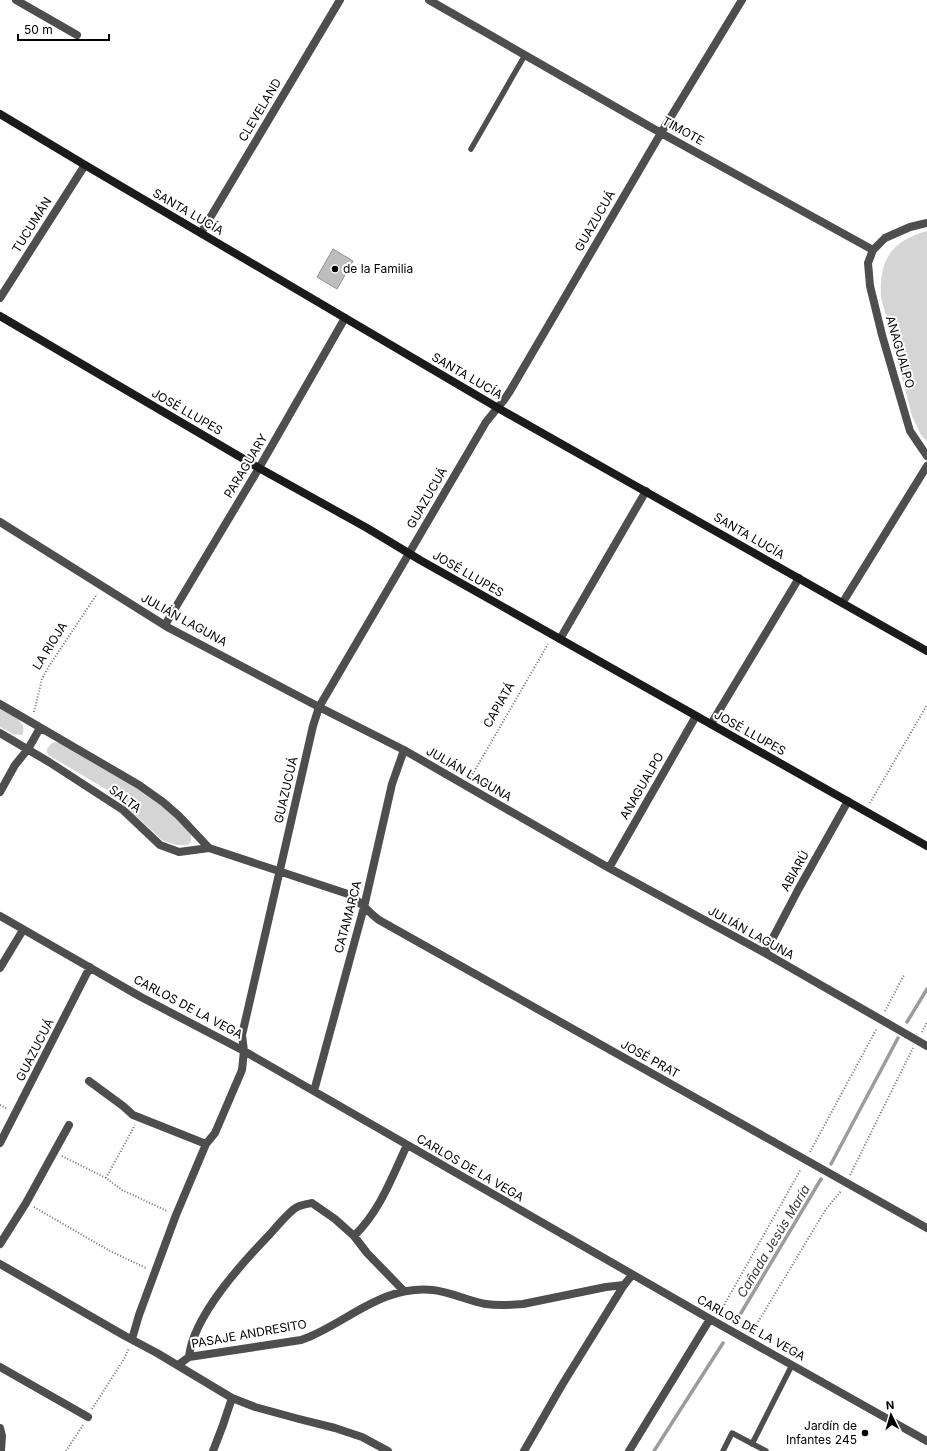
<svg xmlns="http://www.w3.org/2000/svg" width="927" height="1451" viewBox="0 0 927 1451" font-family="Inter,sans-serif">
  <rect width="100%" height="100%" fill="#fff"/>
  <!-- green -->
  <path fill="#d5d5d5" d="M 927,231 L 927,441 L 921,435 L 912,416 L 881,297 C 879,260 891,241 927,231 Z
    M 0,709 C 9,714 29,721 22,735 L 13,734 L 0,727 Z
    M 54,742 L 61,743 L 146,792 L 173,813 L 191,834 L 191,841 L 188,845 C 178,846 171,844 162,840 L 109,791 L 50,756 L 47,753 L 47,749 L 51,744 Z"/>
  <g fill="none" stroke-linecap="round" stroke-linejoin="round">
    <!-- stream -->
    <path stroke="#9c9c9c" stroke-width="3.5" d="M 907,1022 L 927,989
      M 831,1164 L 898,1038
      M 741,1313 L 821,1179
      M 654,1451 L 723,1343"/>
  </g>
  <!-- building -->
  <path fill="#bebebe" stroke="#929292" d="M 333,249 L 353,261 L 337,289 L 317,277 Z"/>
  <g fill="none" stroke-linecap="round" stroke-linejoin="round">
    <!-- path -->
    <path stroke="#707070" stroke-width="2" stroke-dasharray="1 2" stroke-linecap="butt" d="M 34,712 L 42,679 L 49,666 L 97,594
      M 471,777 L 548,644
      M 870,803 L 927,705
      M 885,1011 L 904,975
      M 922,1032 L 927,1022
      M 0,1105 L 8,1109
      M 810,1152 L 877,1028
      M 62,1156 L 106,1178 L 122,1190 L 167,1211
      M 850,1175 L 913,1048
      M 106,1178 L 135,1125
      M 34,1207 L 110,1251 L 146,1268
      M 718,1311 L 723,1307 L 801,1169
      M 752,1332 L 826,1209 L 841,1191
      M 92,1409 L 124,1359 L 129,1348
      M 66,1451 L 83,1425"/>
    <!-- lane -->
    <path stroke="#4e4e4e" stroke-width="5.5" d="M 471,149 L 525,55
      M 752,1444 L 792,1365
      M 723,1451 L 732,1433 L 766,1451"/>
    <!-- street -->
    <path stroke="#4e4e4e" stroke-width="8" d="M 16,0 L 77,35
      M 429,0 L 661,133 L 873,250
      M 927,223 L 910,227 L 885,238 L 873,250 L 868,263 L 870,286 L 882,335 L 910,431 L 927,456
      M 201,233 L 340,0
      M 0,298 L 85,165
      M 0,522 L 169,628 L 319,707 L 404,750 L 609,868 L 765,953 L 927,1046
      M 843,602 L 927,466
      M 165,625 L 259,468 L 345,318
      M 560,639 L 646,491
      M 0,704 L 139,785 L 163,802 L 179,816 L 209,848 L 348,894 C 360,901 368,912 379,920 L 927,1228
      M 711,724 L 799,578
      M 0,733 L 49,762 L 123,810 L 160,845 L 179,852 L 209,848
      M 0,792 L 15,765 L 28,749 L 40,728
      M 609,868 L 696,716
      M 0,916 L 141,997 L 244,1051 L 710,1319 L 927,1441
      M 765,953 L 798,890 L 848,801
      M 0,968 L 23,930
      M 89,1081 L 123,1106 L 133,1115 L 206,1144
      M 314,1091 L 364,907 L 392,784 L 404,750
      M 0,1143 L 90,967
      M 354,1236 C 380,1211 392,1177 407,1145
      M 0,1244 L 26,1203 L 69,1125
      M 0,1264 L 125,1336 L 157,1353 L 232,1398 L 255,1407 L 299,1419 L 335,1428 L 362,1437 L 388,1451
      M 132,1339 L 139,1315 L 176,1215 L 206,1144 L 215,1133 L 242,1070 L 244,1051 L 242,1035 L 313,726 L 319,707 L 486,422 L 504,400 L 510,391 L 661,133 L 742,0
      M 189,1357 C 193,1316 243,1262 271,1233 C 277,1226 290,1211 297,1207 C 301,1205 307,1204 312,1203 L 335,1219 L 354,1236 L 367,1253 L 403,1290
      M 178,1365 L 189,1357 L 301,1340 L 309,1337 C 351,1319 384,1285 433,1290 C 451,1292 468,1301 486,1304 C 499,1306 511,1305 523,1304 L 606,1287 L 624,1285
      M 0,1367 L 88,1417
      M 0,1428 L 2,1436 L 1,1451
      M 213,1451 L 223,1425 L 232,1398
      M 524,1451 L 562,1385 L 624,1285 L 632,1275
      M 629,1451 L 710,1319"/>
    <!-- secondary -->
    <path stroke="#1b1b1b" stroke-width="8" d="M 0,114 L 85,165 L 498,408 L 927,651
      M 0,316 L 259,468 L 367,528 L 420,560 L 927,846"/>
  </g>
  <!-- markers -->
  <g fill="#000" stroke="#fff" stroke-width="1.5">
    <circle cx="335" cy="269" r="4"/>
    <circle cx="865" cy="1433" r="4"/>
  </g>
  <g text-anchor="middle" stroke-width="4" stroke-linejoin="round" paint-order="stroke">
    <!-- street labels -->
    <g font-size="12" fill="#000" stroke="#fff">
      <text transform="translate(260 110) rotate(-59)" y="4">CLEVELAND</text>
      <text transform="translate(683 131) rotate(29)" y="4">TIMOTE</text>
      <text transform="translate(188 212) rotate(30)" y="4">SANTA LUCÍA</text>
      <text transform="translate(595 221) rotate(-60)" y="4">GUAZUCUÁ</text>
      <text transform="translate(32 225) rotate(-58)" y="4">TUCUMÁN</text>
      <text transform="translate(900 352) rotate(74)" y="4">ANAGUALPO</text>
      <text transform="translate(467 376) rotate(30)" y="4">SANTA LUCÍA</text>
      <text transform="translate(187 412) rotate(30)" y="4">JOSÉ LLUPES</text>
      <text transform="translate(246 466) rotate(-59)" y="4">PARAGUARY</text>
      <text transform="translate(427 498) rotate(-60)" y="4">GUAZUCUÁ</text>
      <text transform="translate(749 536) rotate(30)" y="4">SANTA LUCÍA</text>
      <text transform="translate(468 574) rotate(30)" y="4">JOSÉ LLUPES</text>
      <text transform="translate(184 620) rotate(29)" y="4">JULIÁN LAGUNA</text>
      <text transform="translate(50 646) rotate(-58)" y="4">LA RIOJA</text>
      <text transform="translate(499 705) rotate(-60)" y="4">CAPIATÁ</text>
      <text transform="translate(750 733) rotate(29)" y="4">JOSÉ LLUPES</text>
      <text transform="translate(469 774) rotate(30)" y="4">JULIÁN LAGUNA</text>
      <text transform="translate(642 786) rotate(-60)" y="4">ANAGUALPO</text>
      <text transform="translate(286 790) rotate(-77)" y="4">GUAZUCUÁ</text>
      <text transform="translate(125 799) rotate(37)" y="4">SALTA</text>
      <text transform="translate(795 871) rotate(-61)" y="4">ABIARÚ</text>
      <text transform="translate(348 917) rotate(-75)" y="4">CATAMARCA</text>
      <text transform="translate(751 933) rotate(29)" y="4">JULIÁN LAGUNA</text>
      <text transform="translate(188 1007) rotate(28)" y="4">CARLOS DE LA VEGA</text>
      <text transform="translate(35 1050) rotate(-63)" y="4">GUAZUCUÁ</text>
      <text transform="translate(650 1059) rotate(29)" y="4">JOSÉ PRAT</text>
      <text transform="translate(470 1168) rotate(30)" y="4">CARLOS DE LA VEGA</text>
      <text transform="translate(751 1328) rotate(29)" y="4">CARLOS DE LA VEGA</text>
      <text transform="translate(249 1334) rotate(-10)" y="4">PASAJE ANDRESITO</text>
    </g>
    <!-- poi labels -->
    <g font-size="12" fill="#000" stroke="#fff" text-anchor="start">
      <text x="343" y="273">de la Familia</text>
      <text x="857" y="1430" text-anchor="end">Jardín de<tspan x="857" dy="14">Infantes 245</tspan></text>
    </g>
    <!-- water labels -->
    <g font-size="13" font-style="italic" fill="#3d3d3d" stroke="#fff">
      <text transform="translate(773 1241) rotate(-59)" y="5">Cañada Jesús María</text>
    </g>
  </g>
  <!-- north arrow -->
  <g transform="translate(891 1415) rotate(355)" stroke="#ffffff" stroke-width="3" paint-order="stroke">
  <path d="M0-3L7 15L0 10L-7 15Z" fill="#000000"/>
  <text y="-6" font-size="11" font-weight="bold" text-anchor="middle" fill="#000000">N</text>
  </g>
  <!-- scale -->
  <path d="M18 34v6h91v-6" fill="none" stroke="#000000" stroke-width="2"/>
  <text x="24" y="34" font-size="12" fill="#000000" stroke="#ffffff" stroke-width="3" paint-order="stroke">50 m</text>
</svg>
